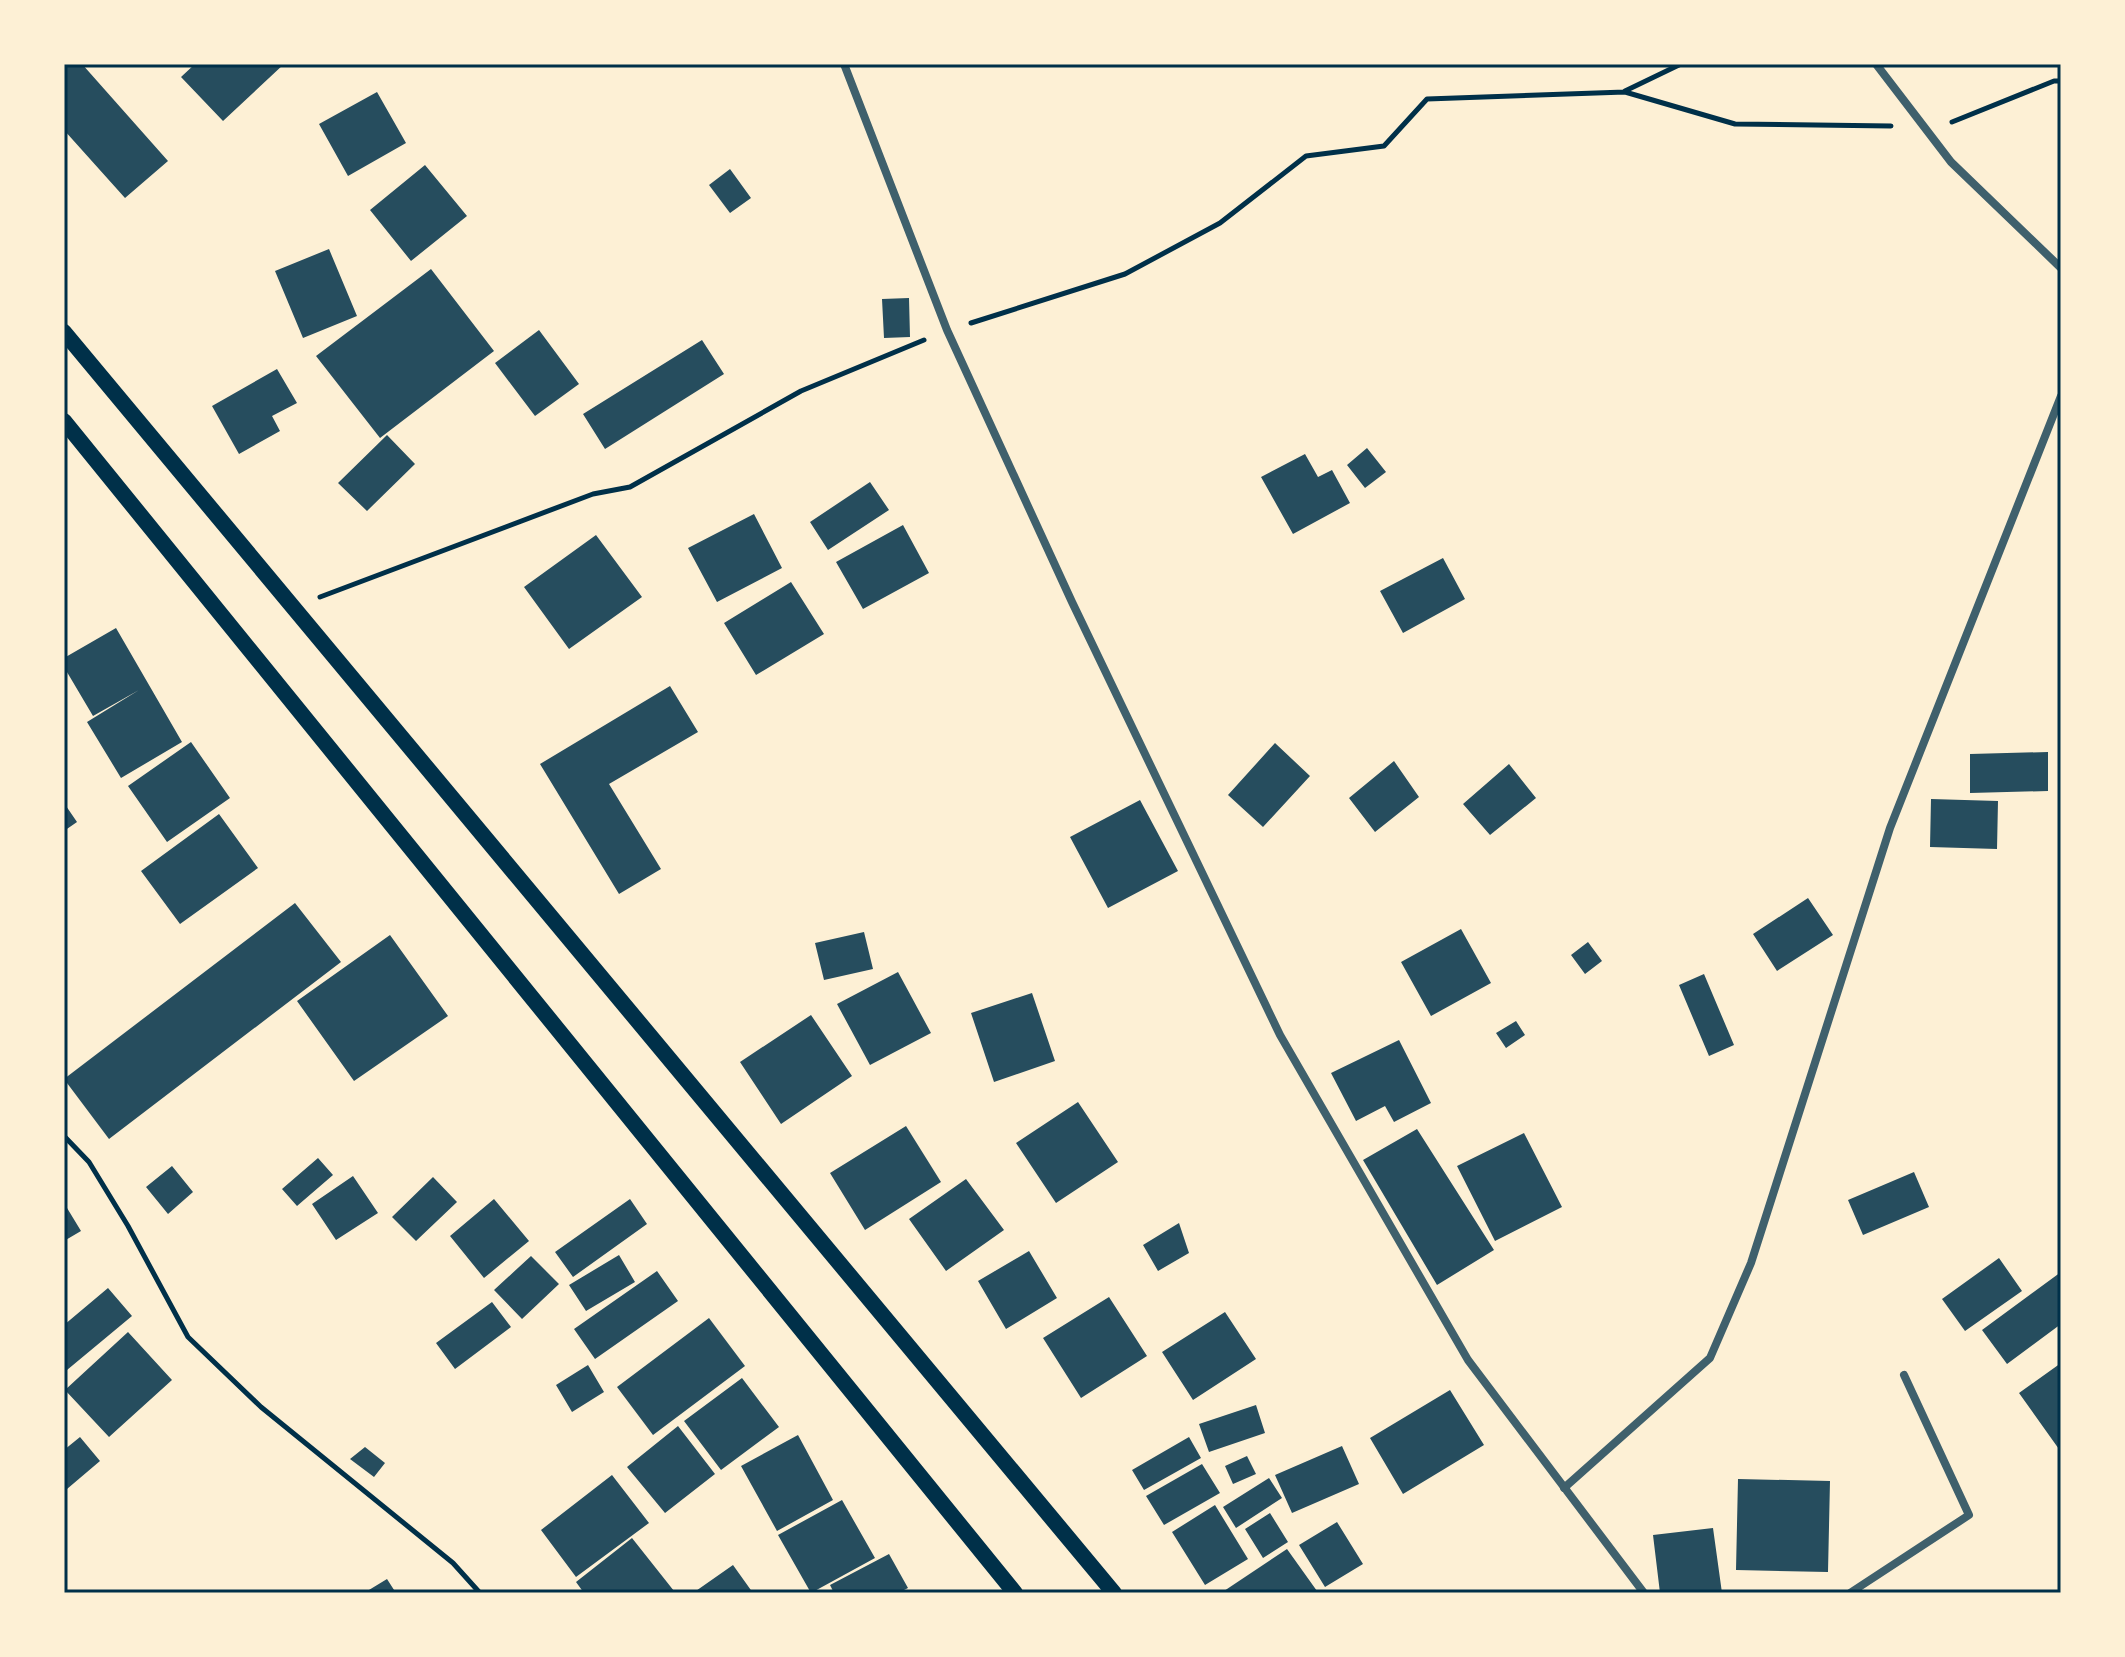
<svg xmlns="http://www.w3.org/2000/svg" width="2125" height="1657" viewBox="0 0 2125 1657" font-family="'Roboto Condensed',sans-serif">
  <rect width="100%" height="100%" fill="#fdf0d5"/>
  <!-- building -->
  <path fill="#264d5e" d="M 64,64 L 82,64 L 168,161 L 125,198 L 64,130 Z
    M 195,64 L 284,64 L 223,121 L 181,77 Z
    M 377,92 L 406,143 L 348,176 L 319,124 Z
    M 425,165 L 467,216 L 411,261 L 370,210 Z
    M 730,169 L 751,198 L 730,213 L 709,185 Z
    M 329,249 L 357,316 L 303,338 L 275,271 Z
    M 431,269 L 494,351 L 380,438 L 316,356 Z
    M 909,298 L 910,337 L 884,338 L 882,299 Z
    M 539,330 L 579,384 L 535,416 L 495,363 Z
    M 702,340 L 724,374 L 605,449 L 583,414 Z
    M 277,369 L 297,403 L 272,416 L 280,431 L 239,454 L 212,406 Z
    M 387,435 L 415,464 L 367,511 L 338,483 Z
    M 1367,448 L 1386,472 L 1365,488 L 1347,465 Z
    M 1305,454 L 1318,477 L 1332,470 L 1350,503 L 1293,534 L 1261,477 Z
    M 870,482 L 889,510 L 828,550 L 810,522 Z
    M 754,514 L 782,568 L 717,602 L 688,548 Z
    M 903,525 L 929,573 L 863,609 L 836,562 Z
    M 596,535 L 642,597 L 569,649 L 524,587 Z
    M 1443,558 L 1465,599 L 1403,633 L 1380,591 Z
    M 791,582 L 824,634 L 756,675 L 724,623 Z
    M 116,628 L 182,742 L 121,778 L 87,722 L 139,690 L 93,716 L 64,667 L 64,658 Z
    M 670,686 L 698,732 L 609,784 L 661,869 L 619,894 L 540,764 Z
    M 191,742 L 230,798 L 167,842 L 128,786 Z
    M 1275,743 L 1310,776 L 1263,827 L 1228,795 Z
    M 2048,752 L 2048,791 L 1970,793 L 1970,754 Z
    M 1394,761 L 1419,797 L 1375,832 L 1349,798 Z
    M 1509,764 L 1536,798 L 1490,835 L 1463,804 Z
    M 1931,799 L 1998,801 L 1997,849 L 1930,847 Z
    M 1140,800 L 1178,871 L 1108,908 L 1070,837 Z
    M 64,803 L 77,822 L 64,831 Z
    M 219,814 L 258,868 L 180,924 L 141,871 Z
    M 1808,898 L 1833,935 L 1777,971 L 1753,934 Z
    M 295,903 L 341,962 L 109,1139 L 64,1079 Z
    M 1461,929 L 1491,983 L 1431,1016 L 1401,962 Z
    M 864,932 L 873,969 L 824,980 L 815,943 Z
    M 390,935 L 448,1016 L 354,1081 L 297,1001 Z
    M 1588,942 L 1602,961 L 1585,974 L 1571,955 Z
    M 898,972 L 931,1033 L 870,1065 L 837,1004 Z
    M 1704,974 L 1734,1045 L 1709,1056 L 1679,985 Z
    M 1032,993 L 1055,1061 L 994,1082 L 971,1013 Z
    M 811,1015 L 852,1076 L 781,1124 L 740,1062 Z
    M 1516,1021 L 1525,1035 L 1506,1048 L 1496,1033 Z
    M 1399,1040 L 1431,1103 L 1394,1122 L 1385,1106 L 1356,1121 L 1331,1073 Z
    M 1078,1102 L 1118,1162 L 1056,1203 L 1016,1143 Z
    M 906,1126 L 941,1182 L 865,1230 L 830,1173 Z
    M 1417,1129 L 1494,1250 L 1437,1285 L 1363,1160 Z
    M 1524,1133 L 1562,1207 L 1495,1241 L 1457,1166 Z
    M 318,1158 L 333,1175 L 297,1206 L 282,1189 Z
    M 172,1166 L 193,1192 L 168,1214 L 146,1187 Z
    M 1914,1172 L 1929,1207 L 1863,1235 L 1848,1200 Z
    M 353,1176 L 378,1213 L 336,1240 L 312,1204 Z
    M 433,1177 L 457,1202 L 416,1241 L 392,1217 Z
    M 966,1179 L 1004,1230 L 946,1271 L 909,1219 Z
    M 494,1199 L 529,1241 L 484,1278 L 450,1236 Z
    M 630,1199 L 647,1224 L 573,1277 L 555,1252 Z
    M 64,1203 L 81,1231 L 64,1241 Z
    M 1179,1223 L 1189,1253 L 1158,1271 L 1143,1245 Z
    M 1029,1251 L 1057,1298 L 1006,1329 L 978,1281 Z
    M 619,1255 L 635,1282 L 586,1311 L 569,1285 Z
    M 531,1256 L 559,1284 L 522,1319 L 494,1290 Z
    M 1999,1258 L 2022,1291 L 1965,1331 L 1942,1299 Z
    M 657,1271 L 678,1301 L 595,1359 L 574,1329 Z
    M 2061,1272 L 2061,1324 L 2007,1364 L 1982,1330 Z
    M 108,1288 L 132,1316 L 67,1370 L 64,1366 L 64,1325 Z
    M 1109,1297 L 1147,1356 L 1081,1398 L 1043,1338 Z
    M 492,1302 L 511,1327 L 455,1369 L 436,1343 Z
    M 1225,1312 L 1256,1359 L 1193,1400 L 1162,1352 Z
    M 709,1318 L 745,1366 L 653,1435 L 617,1387 Z
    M 128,1332 L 172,1380 L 109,1437 L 65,1390 Z
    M 2061,1363 L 2061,1452 L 2019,1393 Z
    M 588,1365 L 604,1392 L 572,1412 L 556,1385 Z
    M 742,1378 L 779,1427 L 721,1470 L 684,1421 Z
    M 1450,1390 L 1484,1445 L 1403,1494 L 1370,1438 Z
    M 1256,1405 L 1265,1433 L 1209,1452 L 1199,1424 Z
    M 678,1426 L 715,1474 L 665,1513 L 627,1467 Z
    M 798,1435 L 833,1500 L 777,1531 L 741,1466 Z
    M 80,1437 L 100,1461 L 67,1489 L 64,1485 L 64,1450 Z
    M 1189,1437 L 1201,1458 L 1144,1490 L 1132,1470 Z
    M 1342,1446 L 1359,1484 L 1292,1513 L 1275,1475 Z
    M 365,1447 L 385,1463 L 374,1477 L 350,1459 Z
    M 1247,1456 L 1256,1474 L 1233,1484 L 1225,1466 Z
    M 1202,1464 L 1220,1493 L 1164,1525 L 1146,1496 Z
    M 612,1475 L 649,1523 L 576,1577 L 541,1530 Z
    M 1269,1478 L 1282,1498 L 1236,1528 L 1223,1507 Z
    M 1738,1479 L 1830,1481 L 1828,1572 L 1736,1570 Z
    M 842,1500 L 875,1558 L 811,1593 L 778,1535 Z
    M 1215,1505 L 1248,1559 L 1205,1585 L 1172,1532 Z
    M 1270,1513 L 1288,1542 L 1263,1558 L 1245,1529 Z
    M 1337,1522 L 1363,1564 L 1325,1587 L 1299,1545 Z
    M 1713,1528 L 1722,1593 L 1660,1593 L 1653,1535 Z
    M 632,1538 L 674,1591 L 672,1593 L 584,1593 L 576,1582 Z
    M 1287,1549 L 1317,1591 L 1314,1593 L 1221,1593 Z
    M 889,1554 L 908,1588 L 898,1593 L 834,1593 L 830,1585 Z
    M 733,1565 L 753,1593 L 693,1593 Z
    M 387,1579 L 396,1593 L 364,1593 Z"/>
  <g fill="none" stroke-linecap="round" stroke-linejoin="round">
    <!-- path -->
    <path stroke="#003049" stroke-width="5" d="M 1625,91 L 1681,64
      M 1952,122 L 2054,81 L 2061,81
      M 971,323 L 1125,274 L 1220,223 L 1306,156 L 1384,146 L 1427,99 L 1625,92 L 1735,124 L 1891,126
      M 320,597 L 593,494 L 630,487 L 801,391 L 924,340
      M 64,1136 L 89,1162 L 128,1226 L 188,1337 L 261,1407 L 453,1563 L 480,1593"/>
    <!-- minor -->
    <path stroke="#3f606c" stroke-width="8" d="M 844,64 L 947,330 L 1072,602 L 1280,1035 L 1468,1360 L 1644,1593
      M 1876,64 L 1951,162 L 2061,268
      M 1564,1488 L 1710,1358 L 1751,1263 L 1890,828 L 2061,396
      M 1850,1593 L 1969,1515 L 1904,1375"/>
    <!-- secondary -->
    <path stroke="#003049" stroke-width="16" d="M 64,332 L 1114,1593
      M 64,421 L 1015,1593"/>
  </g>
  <!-- border -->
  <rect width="2125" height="1657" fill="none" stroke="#fdf0d5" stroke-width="132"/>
  <rect x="66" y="66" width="1993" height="1525" fill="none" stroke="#003049" stroke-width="3"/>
</svg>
